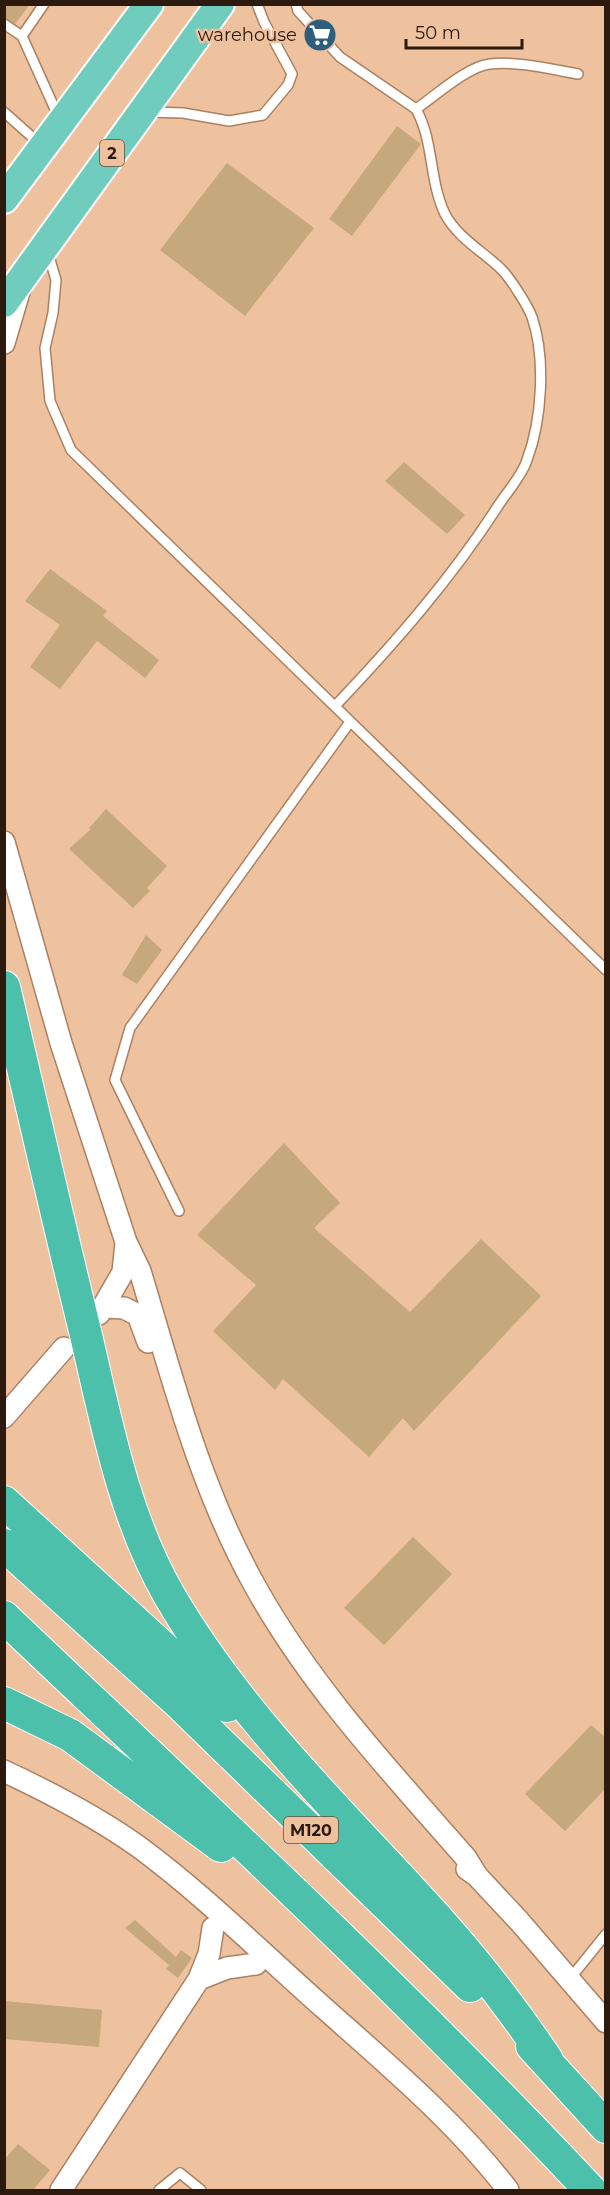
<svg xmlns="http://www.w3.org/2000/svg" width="610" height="2195" viewBox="0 0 610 2195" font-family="Montserrat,sans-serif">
  <rect width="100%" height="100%" fill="#eec19f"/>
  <!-- building -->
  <path fill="#c5a97c" d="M 4,4 L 30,4 L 15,24 L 4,17 Z
    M 397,126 L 421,144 L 352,236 L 329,219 Z
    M 227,163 L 314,228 L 245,316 L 160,250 Z
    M 404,462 L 465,515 L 447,534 L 385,481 Z
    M 50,569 L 107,611 L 103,616 L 159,660 L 145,678 L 97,641 L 60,689 L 30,667 L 60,625 L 25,601 Z
    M 106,809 L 167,866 L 147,888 L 150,891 L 133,908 L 69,849 L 91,829 L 89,828 Z
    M 146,935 L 162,950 L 137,984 L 122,975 Z
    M 284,1143 L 340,1203 L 314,1228 L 410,1312 L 481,1239 L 541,1296 L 414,1431 L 403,1418 L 369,1457 L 283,1379 L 275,1390 L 213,1331 L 256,1285 L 197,1235 Z
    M 413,1537 L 452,1574 L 384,1645 L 344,1608 Z
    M 591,1725 L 606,1738 L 606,1788 L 565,1831 L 525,1794 Z
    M 135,1920 L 176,1957 L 181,1950 L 192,1958 L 178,1978 L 166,1969 L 169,1965 L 125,1928 Z
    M 4,2001 L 102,2010 L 99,2047 L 4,2039 Z
    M 18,2144 L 50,2170 L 33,2190 L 4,2190 L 4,2160 Z"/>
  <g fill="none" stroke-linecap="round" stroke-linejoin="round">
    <defs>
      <path id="service" d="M 296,4 L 298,11 L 340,57 L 416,109 C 434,141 429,181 445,214 C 457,237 482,251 500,268 C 509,276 528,306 532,317 C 546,358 542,420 527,460 C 522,476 507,492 498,506 C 451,579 394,644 335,706
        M 4,24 L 22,36 L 59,118
        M 22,36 L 44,4
        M 416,109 C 435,96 468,66 490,64 C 519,61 550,69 578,74
        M 4,112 L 41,145
        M 149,112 L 183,113 L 229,121 L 263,115 L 288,85 L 292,74 L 264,22 L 257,4
        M 48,253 L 56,280 L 53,313 L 45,348 L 50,401 L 71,450 L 606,970
        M 179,1211 L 115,1080 L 130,1028 L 350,722
        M 569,1980 L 606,1934
        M 159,2190 L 180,2173 L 201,2190"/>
      <path id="tertiary" d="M 4,343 L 21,285
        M 4,842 L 61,1043 L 126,1242 L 140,1271 C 172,1377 200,1488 255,1586 C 311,1687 390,1771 466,1858 L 477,1876
        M 105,1307 L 124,1308 L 138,1315 L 148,1342
        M 99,1314 L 123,1272 L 126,1243
        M 4,1417 L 64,1348
        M 4,1771 C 51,1793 97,1817 139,1847 C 204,1895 263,1954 324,2008 C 388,2065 456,2122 508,2190
        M 467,1869 L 477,1876 L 519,1921 L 606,2022
        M 199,1979 L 227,1968 L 256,1964
        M 61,2190 L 199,1979 L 209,1954 L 213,1928"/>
      <path id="trunk" d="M 4,199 L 149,4
        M 4,303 L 220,4"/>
      <path id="motorway" d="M 4,987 C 31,1102 57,1217 85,1331 C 106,1420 123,1515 169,1595 C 234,1707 325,1797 412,1891 C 462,1944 507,2000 547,2060
        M 4,1502 L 227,1706
        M 4,1545 L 181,1705 L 470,1986
        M 4,1617 C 202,1805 403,1991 590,2190
        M 4,1703 L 70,1735 L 221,1846
        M 532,2046 L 606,2127"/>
    </defs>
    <!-- service casing -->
    <use href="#service" stroke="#ab8161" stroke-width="12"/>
    <!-- tertiary casing -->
    <use href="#tertiary" stroke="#ab8161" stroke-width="24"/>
    <!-- trunk casing -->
    <use href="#trunk" stroke="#fff" stroke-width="32"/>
    <!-- motorway casing -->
    <use href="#motorway" stroke="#fff" stroke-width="34"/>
    <!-- service -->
    <use href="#service" stroke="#fff" stroke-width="9"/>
    <!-- tertiary -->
    <use href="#tertiary" stroke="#fff" stroke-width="21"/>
    <!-- trunk -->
    <use href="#trunk" stroke="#70ccbc" stroke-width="28"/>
    <!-- motorway -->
    <use href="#motorway" stroke="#4cc0ab" stroke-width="32"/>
  </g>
  <!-- icons -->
  <defs>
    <symbol id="supermarket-disc" viewBox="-11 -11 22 22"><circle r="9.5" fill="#2f5e7d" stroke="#eec19f"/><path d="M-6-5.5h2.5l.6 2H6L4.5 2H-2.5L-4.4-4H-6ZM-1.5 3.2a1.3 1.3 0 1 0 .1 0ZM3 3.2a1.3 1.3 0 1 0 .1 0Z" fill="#fff"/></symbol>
  </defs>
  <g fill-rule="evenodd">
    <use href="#supermarket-disc" x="301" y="16" width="38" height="38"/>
  </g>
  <g text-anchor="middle" stroke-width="5" stroke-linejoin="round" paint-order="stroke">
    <!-- shield labels -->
    <g fill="#eec19f" stroke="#664c39" stroke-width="1.5">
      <rect x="100" y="140" width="24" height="26" rx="4.5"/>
      <rect x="284" y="1817" width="54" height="26" rx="4.5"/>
    </g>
    <g font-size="16" font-weight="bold" fill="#2b1a0d">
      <text x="112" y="159">2</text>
      <text x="311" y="1836">M120</text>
    </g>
    <!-- poi labels -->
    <g font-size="18" fill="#2b1a0d" stroke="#eec19f" text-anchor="end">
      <text x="297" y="41">warehouse</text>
    </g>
  </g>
  <!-- border -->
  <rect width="610" height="2195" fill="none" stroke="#2b1a0d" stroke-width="12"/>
  <!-- scale -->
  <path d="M406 39v9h116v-9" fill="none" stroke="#2b1a0d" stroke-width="3"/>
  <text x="415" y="39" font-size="18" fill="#2b1a0d" stroke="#eec19f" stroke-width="4.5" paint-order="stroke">50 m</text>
</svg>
